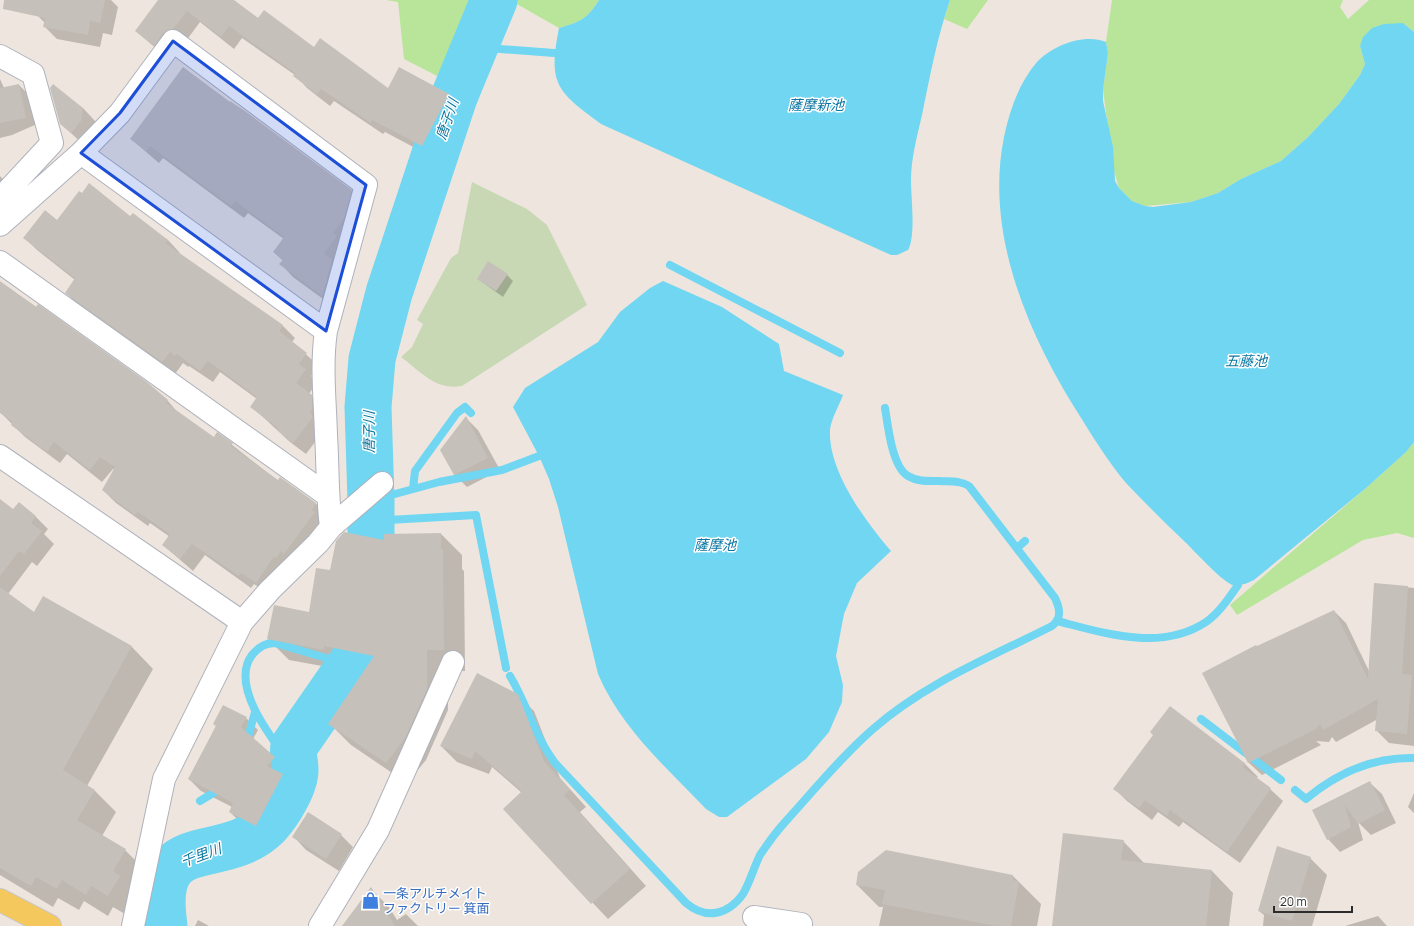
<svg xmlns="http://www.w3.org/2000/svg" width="1414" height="926" viewBox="0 0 1414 926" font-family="Manrope,'Noto Sans JP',sans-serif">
  <rect width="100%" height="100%" fill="#eee6de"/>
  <!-- green -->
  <path fill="#b8e59a" d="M 386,0 L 599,0 C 587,19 580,22 559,28 L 515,3 L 474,79 L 439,77 L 404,59 L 398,2 Z
    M 950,0 L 988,0 L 967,29 L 944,19 Z
    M 1112,0 L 1343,0 L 1340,7 L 1348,19 L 1369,0 L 1414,0 L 1414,32 L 1403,23 L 1360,46 L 1365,64 L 1360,75 L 1339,104 L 1308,137 L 1281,161 L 1241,179 L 1218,193 L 1191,202 L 1145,206 L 1132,201 L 1119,188 L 1114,171 L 1103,90 L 1108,53 L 1106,42 Z
    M 1414,442 L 1414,538 L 1397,533 L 1363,540 L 1237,615 L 1230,605 L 1366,488 L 1406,452 Z"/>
  <!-- cemetery -->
  <path fill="#c8d8b5" d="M 472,182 L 527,209 L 547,225 L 587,305 L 462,386 C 436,391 420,371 401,357 L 412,347 L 423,324 L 417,320 L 451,258 L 458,253 Z"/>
  <!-- water -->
  <path fill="#70d6f1" d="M 599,0 L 950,0 C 937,38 930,76 922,115 C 917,137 911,158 911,181 C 911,197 916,237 908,250 L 897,255 L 891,255 L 601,124 C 556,91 548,84 559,28 C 580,22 587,19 599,0 Z
    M 1403,23 L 1414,32 L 1414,442 L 1406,452 L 1366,488 L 1254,580 L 1245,584 L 1232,585 C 1217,577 1195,551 1182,539 C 1163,521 1144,502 1126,483 C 1110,464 1096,442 1083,421 C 1030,339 984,236 1004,137 C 1010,109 1019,83 1037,62 C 1052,46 1084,33 1106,42 L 1108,53 L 1103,90 L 1103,101 L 1113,147 L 1115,181 L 1119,188 L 1132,201 L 1145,206 L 1153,207 L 1191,202 L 1218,193 L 1241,179 L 1281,161 L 1308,137 L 1339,104 L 1360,75 L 1365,64 L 1360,46 L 1363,37 L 1372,28 L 1384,24 Z
    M 663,281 L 722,307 L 779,344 L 784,371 L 843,395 C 839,406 831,419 830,430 C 828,471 866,522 891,551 L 857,583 L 844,614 L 836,656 L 843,685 L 842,702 L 829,732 L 806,759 L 727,817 L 719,817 L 706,809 C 666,767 621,728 598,674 L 558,507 L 549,479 L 539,456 L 513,407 L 525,388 L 598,342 L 620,312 L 650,288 Z"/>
  <!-- shadow -->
  <path fill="#0003" d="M 42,0 L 111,0 L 118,7 L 112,35 L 103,33 L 100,47 L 57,39 L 44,26 L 45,23 L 38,16 Z
    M 159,0 L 233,0 L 259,19 L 388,90 L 400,69 L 449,95 L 461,108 L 434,158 L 385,132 L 383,134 L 334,101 L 330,106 L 307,88 L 295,75 L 242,38 L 234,49 L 200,22 L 186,41 L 167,58 L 136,31 Z
    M 0,79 L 4,88 L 19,85 L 31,97 L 37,124 L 12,135 L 0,138 Z
    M 83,108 L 95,121 L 93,134 L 84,145 L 61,124 Z
    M 131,139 L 351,191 L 364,203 L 334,307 L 293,277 L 281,264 L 283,261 L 274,252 L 284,239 L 248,213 L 244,218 L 163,158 L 159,163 Z
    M 0,176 L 5,182 L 0,186 Z
    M 131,217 L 168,240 L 180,253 L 179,254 L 283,326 L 295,338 L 292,342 L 319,366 L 311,376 L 317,382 L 309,394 L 324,408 L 324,430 L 306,454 L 290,442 L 251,406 L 257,399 L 220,372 L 213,382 L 189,366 L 188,367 L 183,363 L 175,374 L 79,305 L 66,293 L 75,280 L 37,250 L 25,238 L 58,221 Z
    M 507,275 L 513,281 L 503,297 L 478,279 Z
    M 0,282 L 147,383 L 168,401 L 179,414 L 214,438 L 217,433 L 278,481 L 280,478 L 316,504 L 328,516 L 269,594 L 254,584 L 251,588 L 205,555 L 193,571 L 163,545 L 170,537 L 150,523 L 148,526 L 116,503 L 103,490 L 115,470 L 113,469 L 102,482 L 67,454 L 60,463 L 25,437 L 0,412 Z
    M 466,418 L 478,430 L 500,470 L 467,487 L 455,475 L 441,450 Z
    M 0,500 L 13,511 L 19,504 L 36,517 L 48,529 L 44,534 L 54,544 L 37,566 L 32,562 L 8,594 L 34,613 L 43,597 L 132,647 L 153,669 L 87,786 L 95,791 L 116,812 L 102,836 L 125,850 L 147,872 L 130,917 L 113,907 L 108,916 L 84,901 L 79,910 L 58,898 L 53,907 L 0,875 Z
    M 441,534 L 462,555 L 462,569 L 464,571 L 465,671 L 448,671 L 448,710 L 426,760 L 407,783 L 351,745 L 330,724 L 365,670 L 345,666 L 344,670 L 289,660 L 268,639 L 310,613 L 331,572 L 385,541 Z
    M 1375,584 L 1414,588 L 1414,746 L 1389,743 L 1377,731 L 1378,719 L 1336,742 L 1332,737 L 1329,742 L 1316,741 L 1321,745 L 1262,775 L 1249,763 L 1203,674 L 1334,611 L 1346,623 L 1369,671 Z
    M 517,695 L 534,711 L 560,778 L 586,807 L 580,812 L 646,886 L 608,919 L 504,809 L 522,793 L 492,767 L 489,774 L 457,762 L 441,746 Z
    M 1170,707 L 1246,765 L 1258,777 L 1256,778 L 1270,789 L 1283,801 L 1240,863 L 1183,822 L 1179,827 L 1158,812 L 1152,820 L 1127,801 L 1115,789 L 1154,735 Z
    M 246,718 L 258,730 L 253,739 L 287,770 L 282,775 L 295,787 L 269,838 L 242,824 L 230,812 L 232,807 L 201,791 L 189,779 L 216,726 L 214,724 Z
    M 1369,782 L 1382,794 L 1396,823 L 1371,835 L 1358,822 L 1363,840 L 1340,852 L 1328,839 L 1313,811 Z
    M 1414,793 L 1414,813 L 1408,807 Z
    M 341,835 L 353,847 L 339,871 L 306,850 L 294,837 Z
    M 1123,841 L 1144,863 L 1212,871 L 1233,893 L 1229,926 L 1053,926 Z
    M 1310,858 L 1327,875 L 1312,926 L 1263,926 L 1264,915 L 1259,911 Z
    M 1013,876 L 1041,904 L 1037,926 L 879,926 L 883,907 L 879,907 L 857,885 Z
    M 371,889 L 389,907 L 397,920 L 406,914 L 418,926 L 343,926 Z
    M 1378,916 L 1387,926 L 1345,926 Z
    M 198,920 L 209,926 L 195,926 Z"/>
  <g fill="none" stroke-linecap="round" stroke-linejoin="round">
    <!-- stream -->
    <path stroke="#70d6f1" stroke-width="8" d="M 474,47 L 554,53
      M 670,265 L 840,353
      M 413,489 L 415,471 L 457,413 L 465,407 L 471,413
      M 373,500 L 439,482 L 502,470 L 539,456
      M 371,521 L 476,515 L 506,668
      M 1017,548 L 1025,541
      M 1057,621 C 1104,633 1161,652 1206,622 C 1219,613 1229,598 1238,585
      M 510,676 C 527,704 535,737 555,763 L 686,903 C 706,920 728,915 743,894 C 750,882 754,867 760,855 C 768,843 776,832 786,821 C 814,790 842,756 873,729 C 925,683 991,657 1052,626 C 1062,618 1060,609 1055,598 L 969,486 C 960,480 948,482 939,481 C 928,481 918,482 908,476 C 892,467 888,426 885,408
      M 1201,719 L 1281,780
      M 246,744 L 255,712
      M 295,770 C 276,744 228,687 252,655 C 259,647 265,643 275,643 L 350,665
      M 1295,790 L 1306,799 C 1337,773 1373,757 1414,758
      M 200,801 L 223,787"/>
    <!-- river -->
    <path stroke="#70d6f1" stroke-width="47" d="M 164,926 C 150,825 222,871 268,824 C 278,813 295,786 295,770 C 295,761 292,755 294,746 L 371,635 L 371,501 L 368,407 L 372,359 L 389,293 L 454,97 L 494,0"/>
  </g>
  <!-- building -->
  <path fill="#c6c0ba" d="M 4,0 L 105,0 L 100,23 L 90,21 L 88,35 L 43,27 L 45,18 L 3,9 Z
    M 158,0 L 234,0 L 258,18 L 264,10 L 314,47 L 320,38 L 388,88 L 399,67 L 449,94 L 422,146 L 372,120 L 371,123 L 321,89 L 317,94 L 293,76 L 295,73 L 229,26 L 221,37 L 187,11 L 173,29 L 163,33 L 154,46 L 135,31 Z
    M 183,67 L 230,102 L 230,101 L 245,111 L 352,190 L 344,218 L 333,233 L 337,236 L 324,254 L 332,260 L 322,296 L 279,264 L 283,260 L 273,252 L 284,237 L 235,201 L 231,206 L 150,146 L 146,151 L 130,139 Z
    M 19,84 L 26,118 L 0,123 L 0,88 Z
    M 53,84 L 83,108 L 81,121 L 71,133 L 60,124 L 50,88 Z
    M 89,183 L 130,216 L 133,213 L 168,240 L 165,243 L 283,325 L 279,331 L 307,353 L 299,364 L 306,369 L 296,383 L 312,395 L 312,409 L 310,412 L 313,417 L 293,443 L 277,430 L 278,428 L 250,407 L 257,397 L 208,361 L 200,371 L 177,354 L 175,356 L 170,352 L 162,362 L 65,293 L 75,278 L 23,238 L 45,210 L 57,220 L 79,191 L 82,193 Z
    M 488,261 L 508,274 L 496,291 L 477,279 Z
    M 0,281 L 36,307 L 38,304 L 147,382 L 168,400 L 166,403 L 214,437 L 217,432 L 233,443 L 231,446 L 278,480 L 280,477 L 316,503 L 312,510 L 315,512 L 284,554 L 281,551 L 276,558 L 274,556 L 256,583 L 241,573 L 239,576 L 192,544 L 180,559 L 162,545 L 170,534 L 138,512 L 135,515 L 102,490 L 115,467 L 100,457 L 90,470 L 54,442 L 47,452 L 11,425 L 13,422 L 0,413 Z
    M 466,416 L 488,458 L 454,475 L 440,450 Z
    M 0,499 L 13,509 L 19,502 L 36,516 L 31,523 L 42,531 L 24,554 L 19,551 L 0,576 Z
    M 344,532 L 384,540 L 384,534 L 441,533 L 441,549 L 443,549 L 444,650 L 427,650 L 427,689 L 405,738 L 386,763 L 328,724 L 374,656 L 324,646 L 323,650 L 267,639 L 274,605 L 309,612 L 316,568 L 330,570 L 336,541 Z
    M 1374,583 L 1408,586 L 1402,674 L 1412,675 L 1407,734 L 1375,731 L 1378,699 L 1323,730 L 1320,724 L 1316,729 L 1248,763 L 1202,673 L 1256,645 L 1257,646 L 1334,610 L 1368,679 Z
    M 0,587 L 34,612 L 43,596 L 132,646 L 63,770 L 95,790 L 77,820 L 126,849 L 113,871 L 120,876 L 108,896 L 91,886 L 86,895 L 62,880 L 57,889 L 36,877 L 31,886 L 0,868 Z
    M 477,673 L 518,694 L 544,761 L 570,790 L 564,795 L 630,869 L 591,904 L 503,809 L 522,791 L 475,751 L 472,759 L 440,746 Z
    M 223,705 L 247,717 L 241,727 L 275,757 L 267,766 L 283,774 L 256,826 L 229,812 L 233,803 L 188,779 L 216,726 L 213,724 Z
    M 1170,706 L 1246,764 L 1242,767 L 1271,788 L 1227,852 L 1170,810 L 1167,816 L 1145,800 L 1139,808 L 1113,789 L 1153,735 L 1150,732 Z
    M 1370,781 L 1385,810 L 1358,824 L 1345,805 L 1351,827 L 1327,840 L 1312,810 Z
    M 308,812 L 342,834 L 326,859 L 292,837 Z
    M 1063,833 L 1124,840 L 1121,860 L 1212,870 L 1206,926 L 1052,926 Z
    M 1277,846 L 1311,857 L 1292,921 L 1258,911 Z
    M 886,850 L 1013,875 L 1013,880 L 1019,882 L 1011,926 L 996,926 L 882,904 L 885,890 L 856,885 L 858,872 Z
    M 371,887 L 395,926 L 342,926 Z"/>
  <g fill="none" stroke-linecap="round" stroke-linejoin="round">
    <defs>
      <path id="street" d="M 0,56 L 33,74 L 52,143 L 0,199
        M 81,153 L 326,331
        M 0,225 L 81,153 L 120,113 L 173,41 L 366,185 L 326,331 C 321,365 325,401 326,435 C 328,466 327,496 331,527 L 318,543 L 270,590 L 242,622 L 164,779 L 133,926
        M 0,262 L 327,495
        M 0,456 L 242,622
        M 331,527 L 382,483
        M 754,917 L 801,924
        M 320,926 L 378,830 L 453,662"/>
      <path id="primary" d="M 0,900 L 50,926"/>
    </defs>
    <!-- street casing -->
    <use href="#street" stroke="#aeb2bc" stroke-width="24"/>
    <!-- primary casing -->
    <use href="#primary" stroke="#c8c8c8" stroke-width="24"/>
    <!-- street -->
    <use href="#street" stroke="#fff" stroke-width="22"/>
    <!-- primary -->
    <use href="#primary" stroke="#f4c85d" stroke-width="22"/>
  </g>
  <!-- marked area -->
  <path fill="#1d4ed8" fill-opacity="0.2" stroke="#1d4ed8" stroke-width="3" stroke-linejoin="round" d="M 173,41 L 366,185 L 326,331 L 81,153 L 120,113 Z"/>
  <!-- icons -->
  <defs>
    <symbol id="shop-bare" viewBox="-9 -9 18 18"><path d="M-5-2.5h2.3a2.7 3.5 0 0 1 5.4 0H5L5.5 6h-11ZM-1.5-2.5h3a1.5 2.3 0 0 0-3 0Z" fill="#3f7fe0" stroke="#fff" stroke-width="2.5" paint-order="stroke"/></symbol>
  </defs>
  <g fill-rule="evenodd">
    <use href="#shop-bare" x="358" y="888" width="25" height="25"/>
  </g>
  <g text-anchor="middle" stroke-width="3" stroke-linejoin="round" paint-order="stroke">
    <!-- shop labels -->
    <g font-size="13" fill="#366cbe" stroke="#fff" text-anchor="start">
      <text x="383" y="898">一条アルチメイト<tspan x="383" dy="15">ファクトリー 箕面</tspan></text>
    </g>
    <!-- water labels -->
    <g font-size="14" font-style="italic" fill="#0b76a1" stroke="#fff">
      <text x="816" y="110">薩摩新池</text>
      <text transform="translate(447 119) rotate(-71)" y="5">唐子川</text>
      <text x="1246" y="366">五藤池</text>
      <text transform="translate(369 432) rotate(-90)" y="5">唐子川</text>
      <text x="715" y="550">薩摩池</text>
      <text transform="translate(201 855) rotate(-20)" y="5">千里川</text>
    </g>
  </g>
  <!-- scale -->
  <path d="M1274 906v6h78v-6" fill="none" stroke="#2c2c2c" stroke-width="2"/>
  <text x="1280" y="906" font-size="12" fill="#2c2c2c" stroke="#ffffff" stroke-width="3" paint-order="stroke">20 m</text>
</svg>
